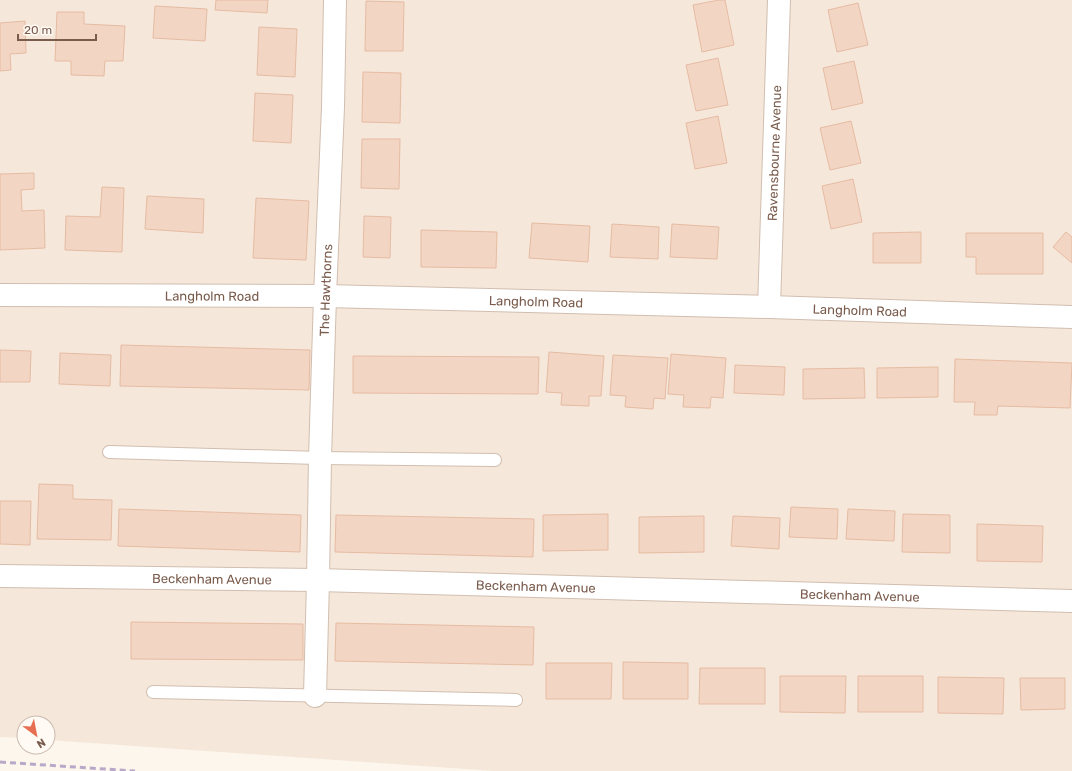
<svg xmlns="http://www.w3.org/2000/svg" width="1072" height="771" viewBox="0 0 1072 771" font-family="Rubik,sans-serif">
  <rect width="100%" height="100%" fill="#fdf6ec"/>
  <!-- residential -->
  <path fill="#f5e8da" d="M 0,0 L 1072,0 L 1072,771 L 494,771 L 48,740 L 48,723 L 24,723 L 24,738 L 0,737 Z"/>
  <!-- building -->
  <path fill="#f3d5c3" stroke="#e6bba3" d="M 216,0 L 268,0 L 267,13 L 215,10 Z
    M 719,0 L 725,0 L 734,45 L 702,52 L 693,5 Z
    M 366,1 L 404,2 L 403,51 L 365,51 Z
    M 858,3 L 868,45 L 837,52 L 828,10 Z
    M 155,6 L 207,9 L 205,41 L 153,38 Z
    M 57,12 L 84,12 L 84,24 L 125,26 L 123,61 L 105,61 L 104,76 L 71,75 L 71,61 L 55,61 Z
    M 25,21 L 26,53 L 10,54 L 11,70 L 0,71 L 0,23 Z
    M 259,27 L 297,29 L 295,77 L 257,75 Z
    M 718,58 L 728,105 L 696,111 L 686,65 Z
    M 854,61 L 863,103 L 832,110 L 823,68 Z
    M 363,72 L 401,73 L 400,123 L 362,122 Z
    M 255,93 L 293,95 L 291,143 L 253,141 Z
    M 718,116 L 727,163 L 695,169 L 686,123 Z
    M 851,121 L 861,163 L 830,170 L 820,128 Z
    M 362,139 L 400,139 L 399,189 L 361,188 Z
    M 34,173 L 34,189 L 21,190 L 22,211 L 44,210 L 45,248 L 0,250 L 0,174 Z
    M 853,179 L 862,222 L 831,229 L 822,186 Z
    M 102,187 L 124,188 L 122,252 L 65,250 L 66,216 L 100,217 Z
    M 147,196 L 204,199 L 203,233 L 145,229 Z
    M 256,198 L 309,201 L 306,260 L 253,258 Z
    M 364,216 L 391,217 L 390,258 L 363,257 Z
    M 532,223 L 590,226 L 588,262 L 529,258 Z
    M 612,224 L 659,227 L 658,259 L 610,257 Z
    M 672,224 L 719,227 L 717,259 L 670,257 Z
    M 421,230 L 497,232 L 496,268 L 421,267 Z
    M 921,232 L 921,263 L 873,263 L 873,233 Z
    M 1066,232 L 1072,237 L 1072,263 L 1053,247 Z
    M 966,233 L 1043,233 L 1043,274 L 976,274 L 976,257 L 966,257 Z
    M 121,345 L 310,350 L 309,390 L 120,386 Z
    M 0,350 L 31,351 L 30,382 L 0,382 Z
    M 549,352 L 604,356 L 601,396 L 589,396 L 589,406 L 561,405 L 562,393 L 546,392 Z
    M 60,353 L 111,355 L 110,386 L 59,384 Z
    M 671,354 L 726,358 L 723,398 L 711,397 L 710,408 L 683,407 L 684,395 L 668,394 Z
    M 613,355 L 668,358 L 665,399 L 654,398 L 653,409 L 625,407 L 626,396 L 610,395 Z
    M 353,356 L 539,357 L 538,394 L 353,393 Z
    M 955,359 L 1072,363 L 1070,408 L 998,406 L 997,415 L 974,415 L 975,402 L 954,402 Z
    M 735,365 L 785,367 L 784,395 L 734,393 Z
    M 938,367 L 938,397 L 877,398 L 877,368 Z
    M 864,368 L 865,398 L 803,399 L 803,369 Z
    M 39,484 L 73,485 L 73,499 L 112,500 L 111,540 L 37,539 Z
    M 0,501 L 31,501 L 30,545 L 0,544 Z
    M 791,507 L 838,509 L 837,539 L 789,537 Z
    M 119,509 L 301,515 L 300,552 L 118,546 Z
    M 848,509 L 895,511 L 894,541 L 846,539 Z
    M 608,514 L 608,550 L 543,551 L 543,515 Z
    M 903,514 L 950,515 L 950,553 L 902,552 Z
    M 336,515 L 534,519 L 533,557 L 335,552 Z
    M 704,516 L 704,552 L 639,553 L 639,517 Z
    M 733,516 L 780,518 L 779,549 L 731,546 Z
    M 977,524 L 1043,526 L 1042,562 L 977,561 Z
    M 131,622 L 303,624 L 303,660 L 131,659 Z
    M 336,623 L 534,627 L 533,665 L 335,661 Z
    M 623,662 L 688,663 L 688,699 L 623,699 Z
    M 546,663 L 612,663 L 611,699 L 546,699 Z
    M 700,668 L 765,668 L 765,704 L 699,704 Z
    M 780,676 L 846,676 L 845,713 L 780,712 Z
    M 858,676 L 923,676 L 923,712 L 858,712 Z
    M 938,677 L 1004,678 L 1003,714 L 938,713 Z
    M 1020,678 L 1065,678 L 1065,709 L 1021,710 Z"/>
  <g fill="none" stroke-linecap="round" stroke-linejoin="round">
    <defs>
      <path id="service" d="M 109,452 L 320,458 L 495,460
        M 153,692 L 516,700"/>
      <g id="minor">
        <path id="s1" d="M 0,295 L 325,296 L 769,307 L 1072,317"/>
        <path id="s2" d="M 769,307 L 779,0"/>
        <path id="s3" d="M 0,576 L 318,580 L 1072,601"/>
        <path id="s4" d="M 315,696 L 318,580 L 320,458 L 325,296 L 333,107 L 335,0"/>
      </g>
    </defs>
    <!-- service casing -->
    <use href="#service" stroke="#d1beb0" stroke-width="14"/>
    <!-- minor casing -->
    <use href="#minor" stroke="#d1beb0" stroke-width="24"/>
    <!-- service -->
    <use href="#service" stroke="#fff" stroke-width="12"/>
    <!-- minor -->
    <use href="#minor" stroke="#fff" stroke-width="22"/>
    <!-- rail -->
    <path stroke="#b9a8c9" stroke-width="3" stroke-dasharray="6 4" stroke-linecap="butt" d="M 0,762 L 135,771"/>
  </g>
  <g text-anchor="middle" stroke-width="4" stroke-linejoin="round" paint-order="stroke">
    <!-- street labels -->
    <g font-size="13" fill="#7a5c4d" stroke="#fffaf3">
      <text dy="5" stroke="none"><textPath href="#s2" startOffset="154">Ravensbourne Avenue</textPath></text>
      <text dy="5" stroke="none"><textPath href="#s4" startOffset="406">The Hawthorns</textPath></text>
      <text dy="5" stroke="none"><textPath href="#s1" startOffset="212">Langholm Road</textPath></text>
      <text dy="5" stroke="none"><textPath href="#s1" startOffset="536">Langholm Road</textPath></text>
      <text dy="5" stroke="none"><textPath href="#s1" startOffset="860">Langholm Road</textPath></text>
      <text dy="5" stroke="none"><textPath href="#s3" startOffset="212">Beckenham Avenue</textPath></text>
      <text dy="5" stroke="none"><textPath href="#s3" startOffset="536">Beckenham Avenue</textPath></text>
      <text dy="5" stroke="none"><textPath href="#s3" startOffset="860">Beckenham Avenue</textPath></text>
    </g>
  </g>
  <!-- north arrow -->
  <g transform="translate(36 735) rotate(148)"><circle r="19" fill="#fffaf3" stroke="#cabbb1"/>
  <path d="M0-3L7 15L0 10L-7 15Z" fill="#e76f51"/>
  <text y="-6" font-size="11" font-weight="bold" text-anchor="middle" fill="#7a5c4d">N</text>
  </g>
  <!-- scale -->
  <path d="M18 34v6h78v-6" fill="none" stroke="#7a5c4d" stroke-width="2"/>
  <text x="24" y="34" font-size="12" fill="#7a5c4d" stroke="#fffaf3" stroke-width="3" paint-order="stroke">20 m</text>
</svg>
